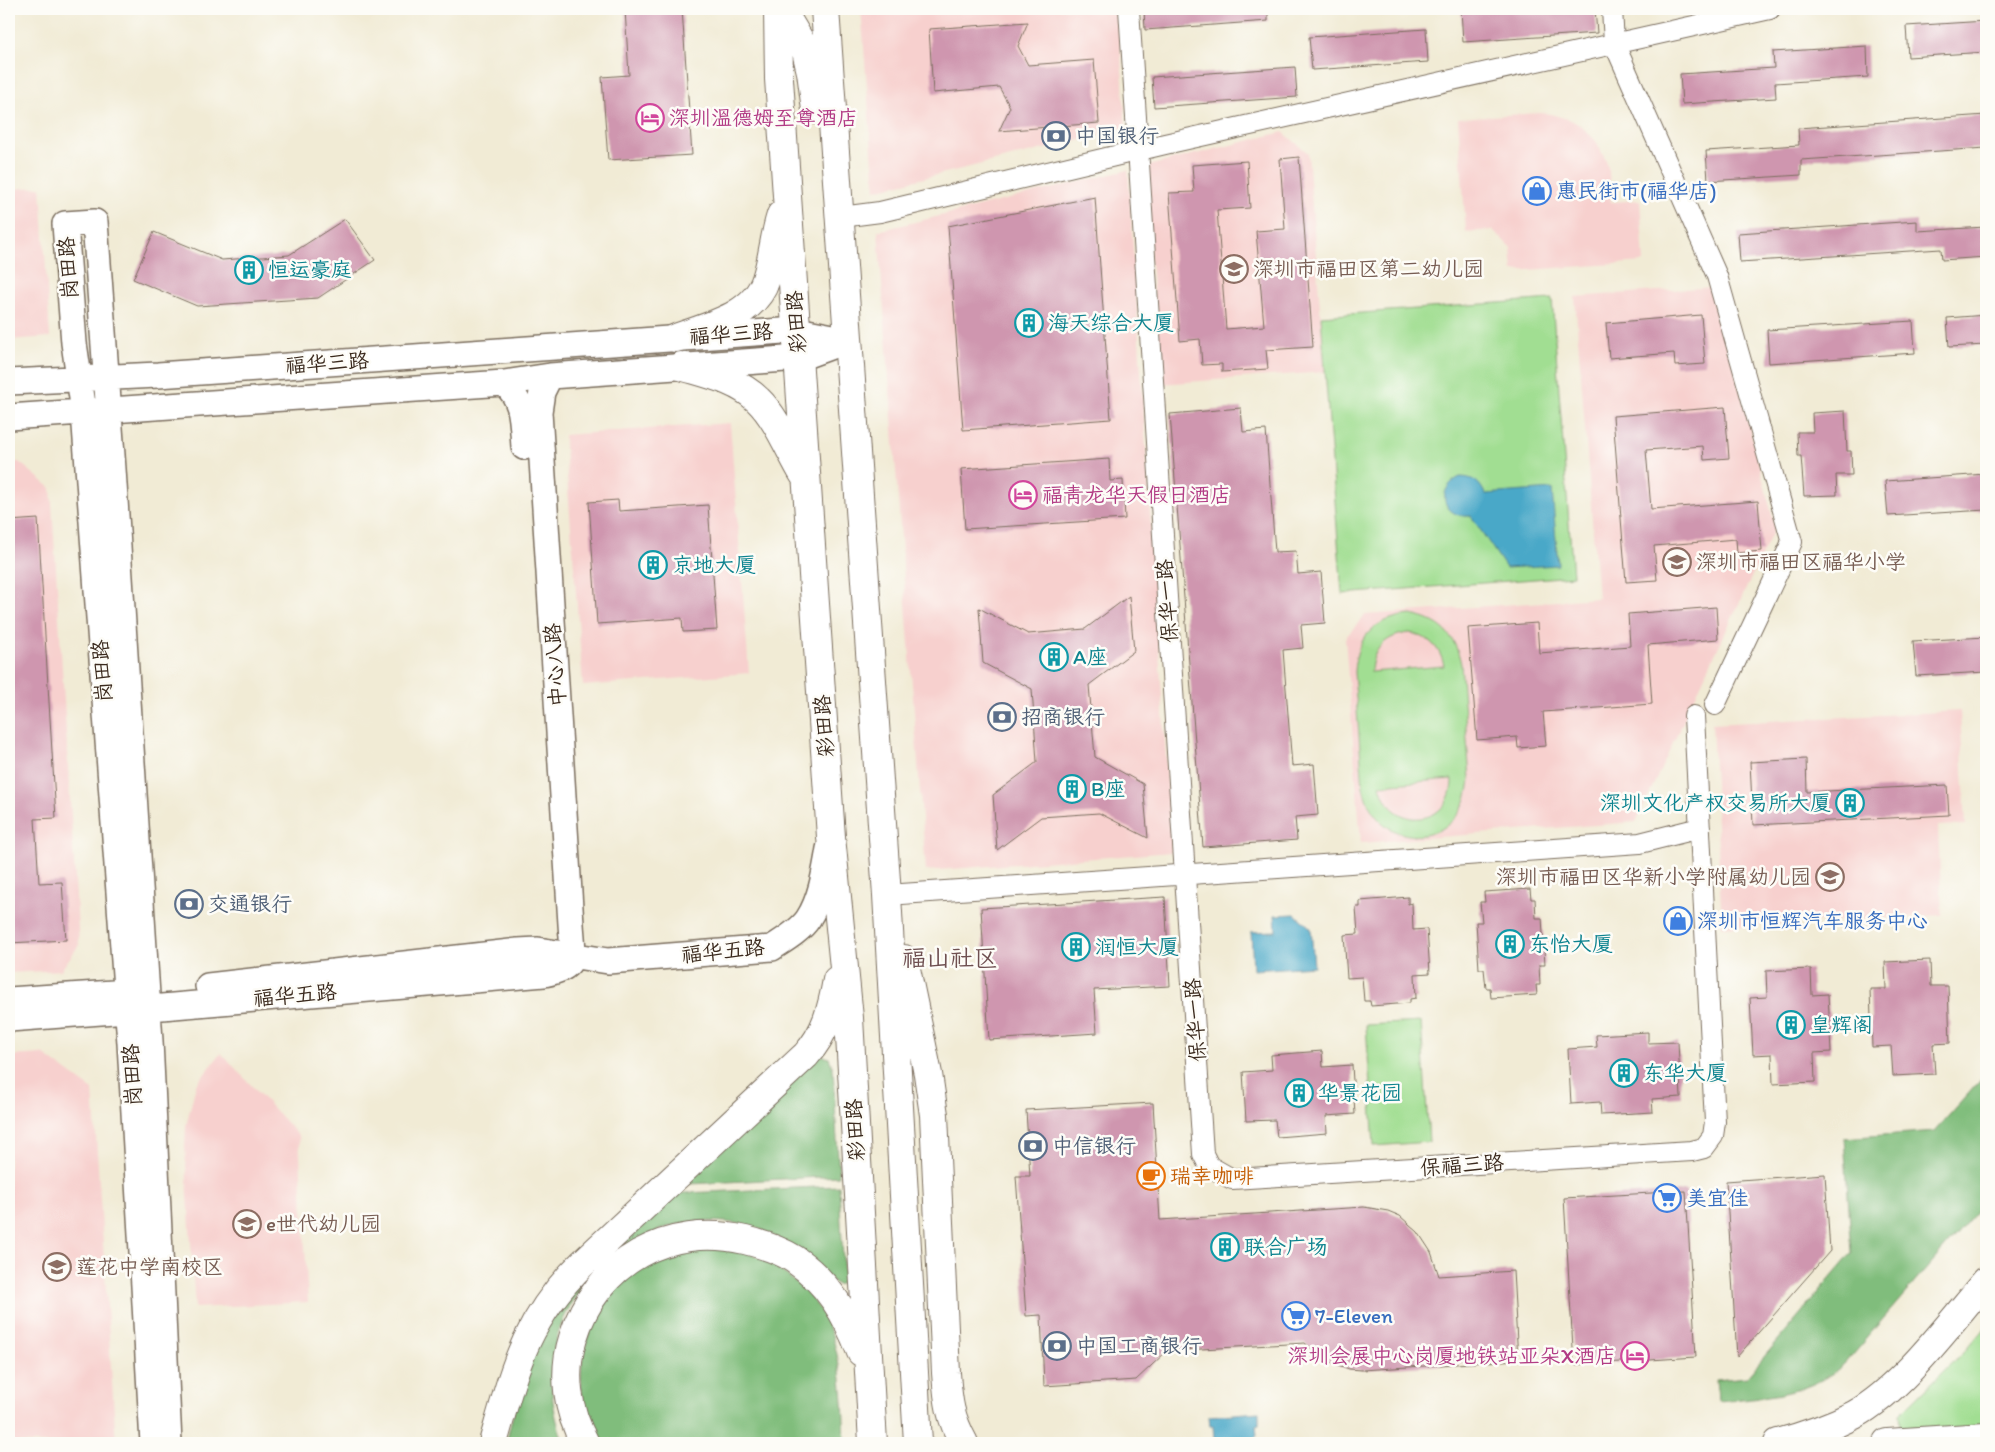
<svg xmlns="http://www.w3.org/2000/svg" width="1995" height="1452" viewBox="0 0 1995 1452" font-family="Itim,'LXGW WenKai TC',sans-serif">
  <rect width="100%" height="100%" fill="#fdfcf7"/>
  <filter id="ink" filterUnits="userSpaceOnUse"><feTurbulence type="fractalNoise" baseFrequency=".02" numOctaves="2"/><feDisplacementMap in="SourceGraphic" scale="10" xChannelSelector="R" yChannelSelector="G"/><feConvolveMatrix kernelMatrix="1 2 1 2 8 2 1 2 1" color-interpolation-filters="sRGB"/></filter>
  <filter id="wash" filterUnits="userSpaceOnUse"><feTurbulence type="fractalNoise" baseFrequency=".0096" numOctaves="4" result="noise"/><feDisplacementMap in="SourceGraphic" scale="20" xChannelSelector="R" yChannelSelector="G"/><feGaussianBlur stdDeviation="1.12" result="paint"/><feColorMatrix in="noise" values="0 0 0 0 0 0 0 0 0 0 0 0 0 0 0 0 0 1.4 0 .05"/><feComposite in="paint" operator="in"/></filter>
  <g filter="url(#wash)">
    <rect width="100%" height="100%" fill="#f1ebd5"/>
    <!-- built -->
    <path fill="#f7d0ce" d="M 861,9 L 1118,9 L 1126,129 L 875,190 Z
      M 1540,113 L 1550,114 L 1571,120 L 1581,126 L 1596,141 L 1606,161 L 1609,171 L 1611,202 L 1640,200 L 1644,262 L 1513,271 L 1511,248 L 1493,230 L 1466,232 L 1458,118 Z
      M 1283,132 L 1308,153 L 1325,372 L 1160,384 L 1144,167 Z
      M 1128,170 L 1172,852 L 926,871 L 878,231 Z
      M 41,187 L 50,337 L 9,340 L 9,189 Z
      M 1714,287 L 1775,527 L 1636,822 L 1361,843 L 1345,638 L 1365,615 L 1598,598 L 1575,297 Z
      M 730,423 L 749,673 L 583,686 L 564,435 Z
      M 9,462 L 19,462 L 51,488 L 79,945 L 61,970 L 9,973 Z
      M 1960,711 L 1966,825 L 1938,826 L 1942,915 L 1722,927 L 1712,724 Z
      M 221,1053 L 299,1136 L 308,1302 L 195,1308 L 185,1147 L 186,1126 L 196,1085 Z
      M 43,1054 L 93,1090 L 116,1443 L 9,1443 L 9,1056 Z"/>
    <!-- green -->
    <path fill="#a1de92" stroke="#6e8458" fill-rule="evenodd" d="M 1552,299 L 1573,576 L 1342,594 L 1321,316 Z
      M 1411,615 C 1441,621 1455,634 1461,664 L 1470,779 C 1465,850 1377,856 1363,787 L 1354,672 C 1356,636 1376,618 1411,615 ZM 1410,633 C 1429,637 1440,647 1444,666 L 1371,672 C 1372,648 1387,635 1410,633 ZM 1452,779 C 1453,826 1391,834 1380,785 Z
      M 1421,1022 L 1429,1142 L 1374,1146 L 1366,1025 Z
      M 1986,1325 L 1986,1443 L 1902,1443 L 1900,1414 L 1963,1352 Z"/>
    <!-- forest -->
    <path fill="#80bd7c" stroke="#5e744d" d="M 819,1054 L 829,1058 L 833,1068 L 839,1176 L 672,1185 Z
      M 1986,1074 L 1986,1200 L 1844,1364 C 1809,1396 1763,1397 1718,1401 L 1716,1380 L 1747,1377 L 1852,1253 L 1844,1138 L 1935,1131 Z
      M 839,1186 L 844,1277 L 840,1284 L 837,1285 C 812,1265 781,1234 750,1226 C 722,1219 679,1219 653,1233 C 641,1239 630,1250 620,1258 C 609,1266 596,1273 587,1283 C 547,1328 543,1389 564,1443 L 506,1443 L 523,1376 L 553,1312 L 663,1194 Z
      M 694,1244 C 710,1247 735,1247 750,1253 C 764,1259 777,1268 789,1277 C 802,1288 816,1301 824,1316 C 843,1354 843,1402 845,1443 L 604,1443 C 563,1394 582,1321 623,1279 C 628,1274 633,1267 639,1263 C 653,1255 678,1250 694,1244 Z"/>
    <!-- water -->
    <path fill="#49a8c8" stroke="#426973" d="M 1460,477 C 1473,477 1480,482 1485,494 L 1552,489 L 1558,565 L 1506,568 L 1471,516 C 1443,519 1434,489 1460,477 Z
      M 1295,914 L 1311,928 L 1314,966 L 1253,970 L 1251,932 L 1276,931 L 1275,915 Z
      M 1259,1412 L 1259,1424 L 1256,1425 L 1257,1436 C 1245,1445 1228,1446 1214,1439 L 1213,1426 L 1210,1426 L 1209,1416 Z"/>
    <g id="blocks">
      <!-- building -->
      <path fill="#cf96af" d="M 625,9 L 682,9 L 692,155 L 608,160 L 602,77 L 629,75 Z
        M 1144,9 L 1268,9 L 1268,21 L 1145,30 Z
        M 1461,9 L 1595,9 L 1597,33 L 1463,42 Z
        M 1986,21 L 1986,52 L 1908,57 L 1906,26 Z
        M 1028,22 L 1018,46 L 1028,65 L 1094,60 L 1099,123 L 999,131 L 1010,107 L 999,87 L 933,93 L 929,29 Z
        M 1426,29 L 1428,62 L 1312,70 L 1309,37 Z
        M 1867,46 L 1868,77 L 1775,83 L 1776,98 L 1682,104 L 1680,74 L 1774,68 L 1773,52 Z
        M 1295,67 L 1297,97 L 1154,107 L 1152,77 Z
        M 1986,115 L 1986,148 L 1801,160 L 1801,175 L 1708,181 L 1706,151 L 1799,145 L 1798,128 Z
        M 1299,157 L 1313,347 L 1266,350 L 1268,369 L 1222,372 L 1222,364 L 1202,365 L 1200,339 L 1180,341 L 1169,193 L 1194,192 L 1192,165 L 1247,161 L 1250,208 L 1217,210 L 1226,329 L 1264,326 L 1256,231 L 1285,229 L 1280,159 Z
        M 1095,197 L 1111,419 L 963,430 L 948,226 Z
        M 345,219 L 375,260 L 318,298 L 197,306 L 133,279 L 154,232 L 222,260 L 289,255 Z
        M 1917,221 L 1917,231 L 1986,227 L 1986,257 L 1942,260 L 1941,249 L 1740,262 L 1738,233 Z
        M 1701,315 L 1705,364 L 1675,366 L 1674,353 L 1609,358 L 1606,323 Z
        M 1986,315 L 1986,345 L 1949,347 L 1947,318 Z
        M 1913,321 L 1915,353 L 1769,363 L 1767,330 Z
        M 1725,407 L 1729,458 L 1704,460 L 1703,446 L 1646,450 L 1651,509 L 1758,501 L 1762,551 L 1737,553 L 1736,539 L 1654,546 L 1657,580 L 1626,582 L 1613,416 Z
        M 1241,408 L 1243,432 L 1266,430 L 1275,552 L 1296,551 L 1298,574 L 1321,572 L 1325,623 L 1301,625 L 1303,648 L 1283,650 L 1292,766 L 1314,764 L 1318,815 L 1295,817 L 1297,840 L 1203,847 L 1170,414 Z
        M 1845,411 L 1847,451 L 1851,451 L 1852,475 L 1836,475 L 1837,495 L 1804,496 L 1801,456 L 1798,456 L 1797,432 L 1813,432 L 1812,413 Z
        M 1109,459 L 1110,481 L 1123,480 L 1125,519 L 965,529 L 961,469 Z
        M 1986,474 L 1986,510 L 1888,516 L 1885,481 Z
        M 618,500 L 619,511 L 708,505 L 717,630 L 683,632 L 682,618 L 597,624 L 589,502 Z
        M 38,519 L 56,818 L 35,819 L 39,883 L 62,882 L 66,940 L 9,943 L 9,521 Z
        M 1129,596 L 1134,651 L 1089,685 L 1095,757 L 1143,784 L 1148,838 L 1099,813 L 1041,817 L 997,850 L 993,795 L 1037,762 L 1032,689 L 983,663 L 979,608 L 1028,634 L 1085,629 Z
        M 1716,607 L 1718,639 L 1648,645 L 1652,704 L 1543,712 L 1546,746 L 1518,748 L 1517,737 L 1477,740 L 1468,628 L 1537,623 L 1539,653 L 1630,646 L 1628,614 Z
        M 1986,637 L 1986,672 L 1916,676 L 1913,641 Z
        M 1806,759 L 1807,792 L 1947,785 L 1949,815 L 1753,825 L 1750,762 Z
        M 1530,889 L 1531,899 L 1535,899 L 1536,918 L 1542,918 L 1545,965 L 1539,965 L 1540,985 L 1536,985 L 1537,995 L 1491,998 L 1490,988 L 1486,988 L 1484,969 L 1479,969 L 1476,922 L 1482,922 L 1480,902 L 1485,902 L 1484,892 Z
        M 1165,897 L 1170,986 L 1094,990 L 1097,1033 L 989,1040 L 981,908 Z
        M 1408,897 L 1408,904 L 1412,903 L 1413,930 L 1427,929 L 1430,973 L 1415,974 L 1416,998 L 1410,999 L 1410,1003 L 1371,1006 L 1370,1001 L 1364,1001 L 1362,977 L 1347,978 L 1344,935 L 1358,934 L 1356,907 L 1360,907 L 1360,901 Z
        M 1930,960 L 1931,986 L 1948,986 L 1950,1043 L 1933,1044 L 1935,1074 L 1893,1076 L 1891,1046 L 1872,1047 L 1870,989 L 1886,989 L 1885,962 Z
        M 1811,969 L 1812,995 L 1828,994 L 1831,1052 L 1814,1053 L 1815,1082 L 1773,1084 L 1772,1054 L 1753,1055 L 1750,998 L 1767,997 L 1766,971 Z
        M 1648,1032 L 1648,1043 L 1678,1042 L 1681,1097 L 1652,1099 L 1653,1112 L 1601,1115 L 1600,1102 L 1571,1104 L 1568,1049 L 1597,1047 L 1596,1035 Z
        M 1322,1051 L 1323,1067 L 1352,1065 L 1355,1114 L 1326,1116 L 1327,1133 L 1277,1137 L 1275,1120 L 1246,1121 L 1243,1072 L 1272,1070 L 1271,1055 Z
        M 1153,1103 L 1160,1220 L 1364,1207 L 1388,1211 L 1400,1216 L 1418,1232 L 1431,1252 L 1439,1276 L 1513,1271 L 1518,1360 L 1362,1370 L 1349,1369 L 1325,1360 L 1305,1343 L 1167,1351 L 1136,1380 L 1044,1386 L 1041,1315 L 1026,1316 L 1016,1176 L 1030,1176 L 1026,1110 Z
        M 1825,1174 L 1830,1251 L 1737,1357 L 1726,1181 Z
        M 1686,1191 L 1696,1357 L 1574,1365 L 1564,1198 Z"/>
    </g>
  </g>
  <g filter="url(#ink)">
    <use href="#blocks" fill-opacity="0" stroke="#7b6e5e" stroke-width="1"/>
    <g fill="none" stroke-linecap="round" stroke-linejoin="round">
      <defs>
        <path id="minor" d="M 1129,9 L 1203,1154 L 1209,1166 L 1232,1179 L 1692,1151 L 1704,1148 L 1713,1136 L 1715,1122 L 1694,716
          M 1612,9 L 1614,43 L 1717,276 L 1792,542 L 1715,705
          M 841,217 L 880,212 L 1165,144 L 1770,9
          M 887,895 L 1640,843 L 1700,828"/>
        <path id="tertiary" d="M 9,382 L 158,375 L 797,330 L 848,340
          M 504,383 C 524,400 522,422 524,447
          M 9,417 L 504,383 L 550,376 L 799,358 L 848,340
          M 208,986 L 518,951 L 538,950 L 608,961 L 772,948 C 784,940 800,931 808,919 C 821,899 825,872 829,849
          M 9,1000 L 143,991
          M 9,1019 L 127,1010 L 544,974 C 579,967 573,956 571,924 L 539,412 L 542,392 L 550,376
          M 153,1443 L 130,1043 L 84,412 L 74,343 L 65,224 L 95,222 L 113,469 L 150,1041 L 169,1443"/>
        <path id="primary" d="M 778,9 L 779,79 L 831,837 L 849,1018 L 873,1443
          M 781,9 L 806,51 L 811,72 L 816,110
          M 825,9 L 887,895 L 918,1443
          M 676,338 C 708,326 755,316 766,279 C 773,258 774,236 781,215
          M 681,366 C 707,374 738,380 758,400 C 777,418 790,452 804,475
          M 904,959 L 928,1074 L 934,1115 L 946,1373 C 948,1401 950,1418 964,1443
          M 493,1443 C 514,1370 525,1320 582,1264 L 806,1055 C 826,1033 832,1008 837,980
          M 585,1443 C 567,1411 562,1373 573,1338 C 596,1262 668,1222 745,1240 C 761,1244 779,1249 794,1259 C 828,1282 847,1315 861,1352
          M 1887,1443 L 1986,1437"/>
        <path id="trunk" d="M 1778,1443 C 1804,1436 1830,1427 1854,1415 C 1902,1389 1950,1323 1986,1281"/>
      </defs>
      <!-- minor casing -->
      <use href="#minor" stroke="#7b6e5e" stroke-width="22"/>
      <!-- tertiary casing -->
      <use href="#tertiary" stroke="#7b6e5e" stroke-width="28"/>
      <!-- primary casing -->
      <use href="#primary" stroke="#7b6e5e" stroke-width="30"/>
      <!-- trunk casing -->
      <use href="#trunk" stroke="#7b6e5e" stroke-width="30"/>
      <!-- minor -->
      <use href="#minor" stroke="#fff" stroke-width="20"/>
      <!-- tertiary -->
      <use href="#tertiary" stroke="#fff" stroke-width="25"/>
      <!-- primary -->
      <use href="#primary" stroke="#fff" stroke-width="28"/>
      <!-- trunk -->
      <use href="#trunk" stroke="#fff" stroke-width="28"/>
    </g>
  </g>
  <!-- icons -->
  <defs>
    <symbol id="hotel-ring" viewBox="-11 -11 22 22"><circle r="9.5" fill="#fdfcf7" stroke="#d1479c" stroke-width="1.5"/><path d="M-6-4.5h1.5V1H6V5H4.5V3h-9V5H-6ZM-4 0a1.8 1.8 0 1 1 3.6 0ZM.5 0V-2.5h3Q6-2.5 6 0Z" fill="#d1479c"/></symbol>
    <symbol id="bank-ring" viewBox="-11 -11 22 22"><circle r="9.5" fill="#fdfcf7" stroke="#5c6f8a" stroke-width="1.5"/><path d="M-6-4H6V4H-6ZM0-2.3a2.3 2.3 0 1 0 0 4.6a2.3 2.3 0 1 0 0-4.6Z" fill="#5c6f8a"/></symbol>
    <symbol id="shop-ring" viewBox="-11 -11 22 22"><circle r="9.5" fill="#fdfcf7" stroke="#3f7fe0" stroke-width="1.5"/><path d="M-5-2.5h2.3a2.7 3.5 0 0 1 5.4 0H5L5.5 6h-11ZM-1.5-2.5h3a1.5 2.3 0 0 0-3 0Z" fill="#3f7fe0"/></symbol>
    <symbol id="school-ring" viewBox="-11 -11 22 22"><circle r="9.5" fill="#fdfcf7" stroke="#8d6e63" stroke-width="1.5"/><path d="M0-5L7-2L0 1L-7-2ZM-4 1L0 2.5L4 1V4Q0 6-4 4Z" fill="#8d6e63"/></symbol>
    <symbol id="building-ring" viewBox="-11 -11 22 22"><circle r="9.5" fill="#fdfcf7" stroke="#0f9aa8" stroke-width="1.5"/><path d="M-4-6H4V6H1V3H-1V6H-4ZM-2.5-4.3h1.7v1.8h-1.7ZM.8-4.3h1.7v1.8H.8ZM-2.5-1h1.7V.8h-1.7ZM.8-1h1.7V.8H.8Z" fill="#0f9aa8"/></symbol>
    <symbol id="cafe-ring" viewBox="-11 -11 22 22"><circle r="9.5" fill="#fdfcf7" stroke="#e8710a" stroke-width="1.5"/><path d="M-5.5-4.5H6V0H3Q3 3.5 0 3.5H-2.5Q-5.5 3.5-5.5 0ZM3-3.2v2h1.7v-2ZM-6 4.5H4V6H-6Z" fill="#e8710a"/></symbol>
    <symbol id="supermarket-ring" viewBox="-11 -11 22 22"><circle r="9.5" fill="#fdfcf7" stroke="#3f7fe0" stroke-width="1.5"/><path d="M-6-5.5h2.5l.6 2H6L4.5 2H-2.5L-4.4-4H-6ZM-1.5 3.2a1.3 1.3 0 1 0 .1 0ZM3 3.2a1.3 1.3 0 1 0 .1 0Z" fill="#3f7fe0"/></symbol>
  </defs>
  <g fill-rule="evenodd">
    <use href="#hotel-ring" x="634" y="102" width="32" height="32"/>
    <use href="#bank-ring" x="1040" y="120" width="32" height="32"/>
    <use href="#shop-ring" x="1521" y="175" width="32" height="32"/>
    <use href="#school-ring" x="1218" y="253" width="32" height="32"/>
    <use href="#building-ring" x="233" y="254" width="32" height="32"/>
    <use href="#building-ring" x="1013" y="307" width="32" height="32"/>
    <use href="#hotel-ring" x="1007" y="479" width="32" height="32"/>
    <use href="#school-ring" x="1661" y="546" width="32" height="32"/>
    <use href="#building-ring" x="637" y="549" width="32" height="32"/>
    <use href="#building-ring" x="1038" y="641" width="32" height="32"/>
    <use href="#bank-ring" x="986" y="701" width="32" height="32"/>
    <use href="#building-ring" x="1056" y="773" width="32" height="32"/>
    <use href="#building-ring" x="1834" y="787" width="32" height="32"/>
    <use href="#school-ring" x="1814" y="861" width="32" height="32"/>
    <use href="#bank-ring" x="173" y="888" width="32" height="32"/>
    <use href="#shop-ring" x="1662" y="905" width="32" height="32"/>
    <use href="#building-ring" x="1494" y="928" width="32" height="32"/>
    <use href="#building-ring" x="1060" y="931" width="32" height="32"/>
    <use href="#building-ring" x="1775" y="1009" width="32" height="32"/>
    <use href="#building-ring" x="1608" y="1057" width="32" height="32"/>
    <use href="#building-ring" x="1283" y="1077" width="32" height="32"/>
    <use href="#bank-ring" x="1017" y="1130" width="32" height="32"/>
    <use href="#cafe-ring" x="1135" y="1160" width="32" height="32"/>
    <use href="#supermarket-ring" x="1651" y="1182" width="32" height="32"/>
    <use href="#school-ring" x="231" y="1208" width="32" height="32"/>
    <use href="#building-ring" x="1209" y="1231" width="32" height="32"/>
    <use href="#school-ring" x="41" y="1251" width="32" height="32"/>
    <use href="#supermarket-ring" x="1280" y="1300" width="32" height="32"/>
    <use href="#bank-ring" x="1041" y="1330" width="32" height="32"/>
    <use href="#hotel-ring" x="1619" y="1340" width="32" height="32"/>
  </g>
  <g text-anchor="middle" stroke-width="5" stroke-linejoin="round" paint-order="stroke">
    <!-- hotel labels -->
    <g font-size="21" fill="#b23c85" stroke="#fdfcf7" text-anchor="start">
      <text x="669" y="125">深圳温德姆至尊酒店</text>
      <text x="1042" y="502">福青龙华天假日酒店</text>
      <text x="1616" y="1363" text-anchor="end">深圳会展中心岗厦地铁站亚朵X酒店</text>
    </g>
    <!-- service labels -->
    <g font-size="21" fill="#4e5e75" stroke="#fdfcf7" text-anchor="start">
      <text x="1075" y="143">中国银行</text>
      <text x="1021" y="724">招商银行</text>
      <text x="208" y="911">交通银行</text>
      <text x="1052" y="1153">中信银行</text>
      <text x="1076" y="1353">中国工商银行</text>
    </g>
    <!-- shop labels -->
    <g font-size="21" fill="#366cbe" stroke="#fdfcf7" text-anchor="start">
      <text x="1556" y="198">惠民街市(福华店)</text>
      <text x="1697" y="928">深圳市恒辉汽车服务中心</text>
      <text x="1686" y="1205">美宜佳</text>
      <text x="1315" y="1323">7-Eleven</text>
    </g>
    <!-- street labels -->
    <g font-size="21" fill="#3b2a1e" stroke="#fdfcf7">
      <text transform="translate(68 268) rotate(-94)" y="7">岗田路</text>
      <text transform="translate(796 322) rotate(-94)" y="7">彩田路</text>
      <text transform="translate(731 334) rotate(-4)" y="7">福华三路</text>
      <text transform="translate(327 363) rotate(-4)" y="7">福华三路</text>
      <text transform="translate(1167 601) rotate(-94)" y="7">保华一路</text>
      <text transform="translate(555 665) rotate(-94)" y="7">中心八路</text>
      <text transform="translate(102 671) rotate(-94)" y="7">岗田路</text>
      <text transform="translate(824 726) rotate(-94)" y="7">彩田路</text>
      <text transform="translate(723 951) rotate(-6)" y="7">福华五路</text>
      <text transform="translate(295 995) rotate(-5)" y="7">福华五路</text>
      <text transform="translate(1195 1020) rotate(-94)" y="7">保华一路</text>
      <text transform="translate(132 1075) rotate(-93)" y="7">岗田路</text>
      <text transform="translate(855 1130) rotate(-93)" y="7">彩田路</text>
      <text transform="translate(1462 1165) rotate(-4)" y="7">保福三路</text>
    </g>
    <!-- education labels -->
    <g font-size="21" fill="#785e54" stroke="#fdfcf7" text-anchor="start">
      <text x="1253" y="276">深圳市福田区第二幼儿园</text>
      <text x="1696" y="569">深圳市福田区福华小学</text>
      <text x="1811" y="884" text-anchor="end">深圳市福田区华新小学附属幼儿园</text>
      <text x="266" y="1231">e世代幼儿园</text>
      <text x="76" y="1274">莲花中学南校区</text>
    </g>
    <!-- culture labels -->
    <g font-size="21" fill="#0d838f" stroke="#fdfcf7" text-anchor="start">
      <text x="268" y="277">恒运豪庭</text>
      <text x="1048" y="330">海天综合大厦</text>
      <text x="672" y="572">京地大厦</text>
      <text x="1073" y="664">A座</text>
      <text x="1091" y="796">B座</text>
      <text x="1831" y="810" text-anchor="end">深圳文化产权交易所大厦</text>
      <text x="1529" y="951">东怡大厦</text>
      <text x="1095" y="954">润恒大厦</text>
      <text x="1810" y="1032">皇辉阁</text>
      <text x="1643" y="1080">东华大厦</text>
      <text x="1318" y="1100">华景花园</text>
      <text x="1244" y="1254">联合广场</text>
    </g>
    <!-- food labels -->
    <g font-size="21" fill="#c56008" stroke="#fdfcf7" text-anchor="start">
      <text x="1170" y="1183">瑞幸咖啡</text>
    </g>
    <!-- quarter labels -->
    <g font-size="24" fill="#6f5051" stroke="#fdfcf7">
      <text x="950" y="966">福山社区</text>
    </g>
  </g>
  <!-- margin -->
  <rect width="1995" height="1452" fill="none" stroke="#fdfcf7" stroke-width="30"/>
</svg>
